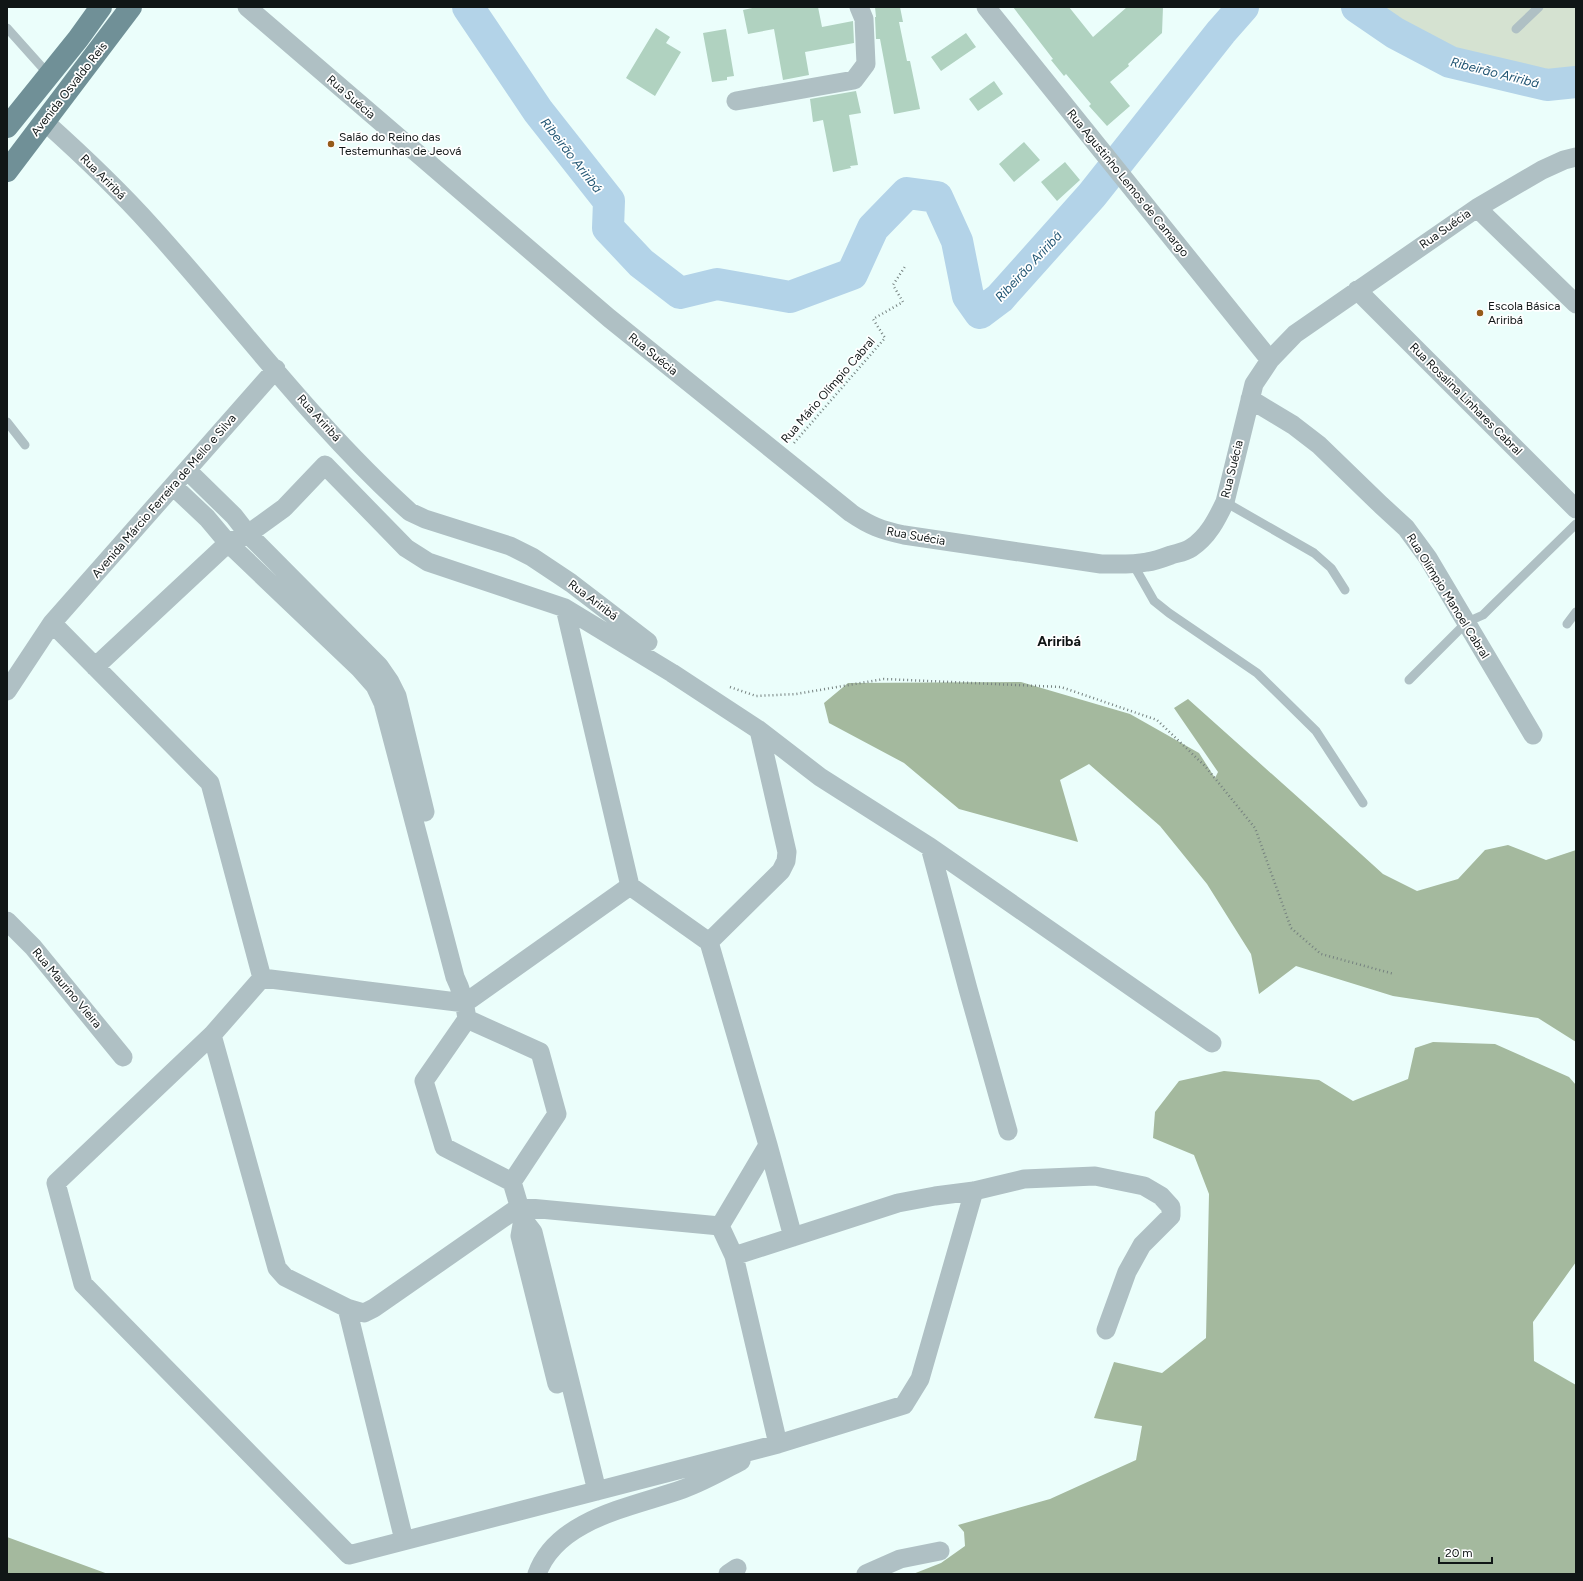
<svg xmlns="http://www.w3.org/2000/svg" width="1583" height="1581" viewBox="0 0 1583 1581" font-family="Figtree,sans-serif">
  <rect width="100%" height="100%" fill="#ebfefb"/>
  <!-- green -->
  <path fill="#d5e2d1" d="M 1366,7 L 1576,7 L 1576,73 L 1548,75 L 1454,55 L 1398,28 Z"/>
  <!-- forest -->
  <path fill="#a4b99e" d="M 1021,682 L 1130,714 L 1199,753 L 1215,778 L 1218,772 L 1174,708 L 1188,699 L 1330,826 L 1383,874 L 1417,891 L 1458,879 L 1485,850 L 1508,845 L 1546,860 L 1576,850 L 1576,1042 L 1538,1018 L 1393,996 L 1296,966 L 1259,994 L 1251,954 L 1207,884 L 1160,826 L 1089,764 L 1060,780 L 1078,842 L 959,809 L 904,763 L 829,723 L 824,703 L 848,683 Z
    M 1433,1042 L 1495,1044 L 1569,1077 L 1576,1085 L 1576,1262 L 1533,1322 L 1534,1361 L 1576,1385 L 1576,1574 L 913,1574 L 941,1563 L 965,1546 L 964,1532 L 958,1525 L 1050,1499 L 1136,1460 L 1142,1426 L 1094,1418 L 1114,1362 L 1162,1373 L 1206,1338 L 1209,1194 L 1194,1155 L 1153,1138 L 1155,1112 L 1179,1081 L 1224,1071 L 1319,1080 L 1353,1101 L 1408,1079 L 1415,1048 Z
    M 7,1537 L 108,1574 L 7,1574 Z"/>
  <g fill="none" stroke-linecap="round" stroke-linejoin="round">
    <!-- river -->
    <path stroke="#b3d3e8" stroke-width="32" d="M 468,7 L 538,111 L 609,201 L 608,228 L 641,263 L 680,293 L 717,284 L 790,297 L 852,274 L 873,228 L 907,193 L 937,197 L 957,241 L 968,296 L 980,313 L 1000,298 L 1092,195 L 1221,32 L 1243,7
      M 1357,7 L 1395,33 L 1450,62 L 1547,85 L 1576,82"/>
  </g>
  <!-- building -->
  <path fill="#b0d2c0" d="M 757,7 L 818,7 L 822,27 L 853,21 L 854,43 L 805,52 L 809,75 L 783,80 L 774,29 L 748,34 L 743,10 Z
    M 875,7 L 900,7 L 903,22 L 899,22 L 907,61 L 910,61 L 920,109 L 894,114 L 880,39 L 876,39 L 875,17 L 876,17 Z
    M 1013,7 L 1069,7 L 1093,37 L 1127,7 L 1163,7 L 1162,33 L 1128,64 L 1129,66 L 1110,82 L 1130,106 L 1107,126 L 1089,106 L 1091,104 L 1066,74 L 1064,76 L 1051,60 L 1053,59 Z
    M 656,28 L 670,37 L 666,43 L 681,52 L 655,96 L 626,78 Z
    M 726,29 L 734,76 L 727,77 L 727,80 L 712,82 L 703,33 Z
    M 966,33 L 976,47 L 941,71 L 931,57 Z
    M 994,81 L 1003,94 L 978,111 L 969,99 Z
    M 856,91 L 861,113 L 849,115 L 858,165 L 850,166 L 851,168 L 833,172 L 823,120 L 813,122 L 810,99 Z
    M 1024,142 L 1040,160 L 1014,182 L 999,164 Z
    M 1065,162 L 1080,180 L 1057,201 L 1041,182 Z"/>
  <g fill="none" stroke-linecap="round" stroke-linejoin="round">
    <!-- path -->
    <path stroke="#75817f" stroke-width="2.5" stroke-dasharray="1 3" stroke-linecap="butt" d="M 794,443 L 885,338 L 873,319 L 903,302 L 893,285 L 906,265
      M 730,687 L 756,696 L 796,694 L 884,679 L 1061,687 L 1157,720 L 1205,766 L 1255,828 L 1291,928 L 1321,954 L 1394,974"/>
    <!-- service -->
    <path stroke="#afc0c4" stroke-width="9" d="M 7,28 L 49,75
      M 1516,29 L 1539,7
      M 7,422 L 25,445
      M 1225,502 L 1314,553 L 1331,568 L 1345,590
      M 1133,564 L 1154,601 L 1169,613 L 1257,673 L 1316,731 L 1363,803
      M 1567,624 L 1576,612
      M 1409,680 L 1467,622 L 1483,615 L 1491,607 L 1576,524"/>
    <!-- minor -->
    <path stroke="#afc0c4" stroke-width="19" d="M 247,7 L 609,318 L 851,513 C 870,526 881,530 904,535 L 1101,564 C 1117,564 1132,565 1147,562 C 1155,561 1163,558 1171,555 C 1177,553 1185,552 1191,548 C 1208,537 1217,519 1225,502 L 1254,384 L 1270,360 L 1295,334 L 1477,208 L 1542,170 L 1564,160 L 1576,157
      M 986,7 L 1270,360
      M 736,101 L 854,80 L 866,64 L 864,19 L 859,7
      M 44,121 C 82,155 118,189 152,227 C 238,322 315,427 410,512 L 425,519 L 510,546 L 532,557 L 571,583 L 648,642
      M 1477,208 L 1576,304
      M 1357,290 L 1576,509
      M 1250,399 L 1293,425 L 1319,445 L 1381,505 L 1406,528 L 1428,558 L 1533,735
      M 187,470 L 234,516 L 248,534 L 379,666 L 390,682 L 397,696 L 425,812
      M 173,486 L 207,518 L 228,543 L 360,669 L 375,686 L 383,703 L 455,977 C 462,991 465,1003 467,1019 L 424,1081 L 444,1147 L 512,1182 L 523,1219 L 533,1232 L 597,1491
      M 565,608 L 630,886
      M 52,623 L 210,783 L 262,978
      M 95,667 L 228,543 L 248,534 L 284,508 L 325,465 L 406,548 L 428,562 L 565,608 L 672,673 L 759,730 L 820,777 L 930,847 L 1212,1043
      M 7,691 L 52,623 L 276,369
      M 759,730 L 787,852 L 786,861 L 781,871 L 709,942 L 768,1145 L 793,1237
      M 930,847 L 968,989 L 1008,1131
      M 7,921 L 33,947 L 123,1057
      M 262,978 L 212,1035 L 56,1183 L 83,1284 L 349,1555 L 778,1444 L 904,1405 L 920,1379 L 974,1191
      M 262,978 L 465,1003 L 630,886 L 709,942
      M 467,1019 L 540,1052 L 557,1114 L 512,1182
      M 212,1035 L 277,1268 L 285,1277 L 347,1308 L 364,1313 L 374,1308 L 519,1207 L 720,1226
      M 768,1145 L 720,1226 L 734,1256 L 778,1444
      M 523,1219 L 520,1236 L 557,1384
      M 734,1256 L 898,1203 L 935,1196 L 974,1191 L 1024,1179 L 1095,1176 L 1144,1186 L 1161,1196 L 1171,1207 L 1171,1216 L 1142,1245 L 1127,1272 L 1106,1330
      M 347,1308 L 404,1540
      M 537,1574 C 557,1518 633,1507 683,1489 C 703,1482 722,1471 741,1461
      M 728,1574 L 737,1568
      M 866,1574 L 900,1559 L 940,1551"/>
    <!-- primary -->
    <path stroke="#709097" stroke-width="22" d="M 7,127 L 78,39 L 101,7
      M 7,171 L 131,7"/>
  </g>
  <!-- markers -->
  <g fill="#965b1a" stroke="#fff" stroke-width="1.5">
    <circle cx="331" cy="144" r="4"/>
    <circle cx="1480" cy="313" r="4"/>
  </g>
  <g text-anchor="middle" stroke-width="3.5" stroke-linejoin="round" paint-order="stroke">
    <!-- street labels -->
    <g font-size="12" fill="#101616" stroke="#fff">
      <text transform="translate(69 89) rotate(-52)" y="4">Avenida Osvaldo Reis</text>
      <text transform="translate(351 97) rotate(41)" y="4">Rua Suécia</text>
      <text transform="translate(103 177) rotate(45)" y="4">Rua Ariribá</text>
      <text transform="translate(1128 183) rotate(51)" y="4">Rua Agustinho Lemos de Camargo</text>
      <text transform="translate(1445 229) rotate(-35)" y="4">Rua Suécia</text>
      <text transform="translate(653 354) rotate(39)" y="4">Rua Suécia</text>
      <text transform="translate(828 390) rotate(-49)" y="4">Rua Mário Olímpio Cabral</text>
      <text transform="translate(1466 399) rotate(45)" y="4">Rua Rosalina Linhares Cabral</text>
      <text transform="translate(319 418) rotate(48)" y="4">Rua Ariribá</text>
      <text transform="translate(1232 469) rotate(-76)" y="4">Rua Suécia</text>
      <text transform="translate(164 496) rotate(-49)" y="4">Avenida Márcio Ferreira de Mello e Silva</text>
      <text transform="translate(916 536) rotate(10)" y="4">Rua Suécia</text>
      <text transform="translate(1448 596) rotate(58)" y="4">Rua Olímpio Manoel Cabral</text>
      <text transform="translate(593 600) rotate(37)" y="4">Rua Ariribá</text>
      <text transform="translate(67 988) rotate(50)" y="4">Rua Maurino Vieira</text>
    </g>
    <!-- poi labels -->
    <g font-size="12" fill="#101616" stroke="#fff" text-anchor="start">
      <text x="339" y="141">Salão do Reino das<tspan x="339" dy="14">Testemunhas de Jeová</tspan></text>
      <text x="1488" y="310">Escola Básica<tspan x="1488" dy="14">Ariribá</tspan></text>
    </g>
    <!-- water labels -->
    <g font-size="13" font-style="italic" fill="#225674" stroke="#fff">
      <text transform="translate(1495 72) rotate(14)" y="5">Ribeirão Ariribá</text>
      <text transform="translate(572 155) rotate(52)" y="5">Ribeirão Ariribá</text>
      <text transform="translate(1028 266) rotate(-47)" y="5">Ribeirão Ariribá</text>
    </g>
    <!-- quarter labels -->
    <g font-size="14" font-weight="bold" fill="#101616" stroke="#fff">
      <text x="1059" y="646">Ariribá</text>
    </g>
  </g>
  <!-- border -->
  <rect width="1583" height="1581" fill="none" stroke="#101616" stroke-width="16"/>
  <!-- scale -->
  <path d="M1439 1557v6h53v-6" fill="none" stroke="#101616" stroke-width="2"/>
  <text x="1445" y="1557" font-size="12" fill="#101616" stroke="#ffffff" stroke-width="3" paint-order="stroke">20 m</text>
</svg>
